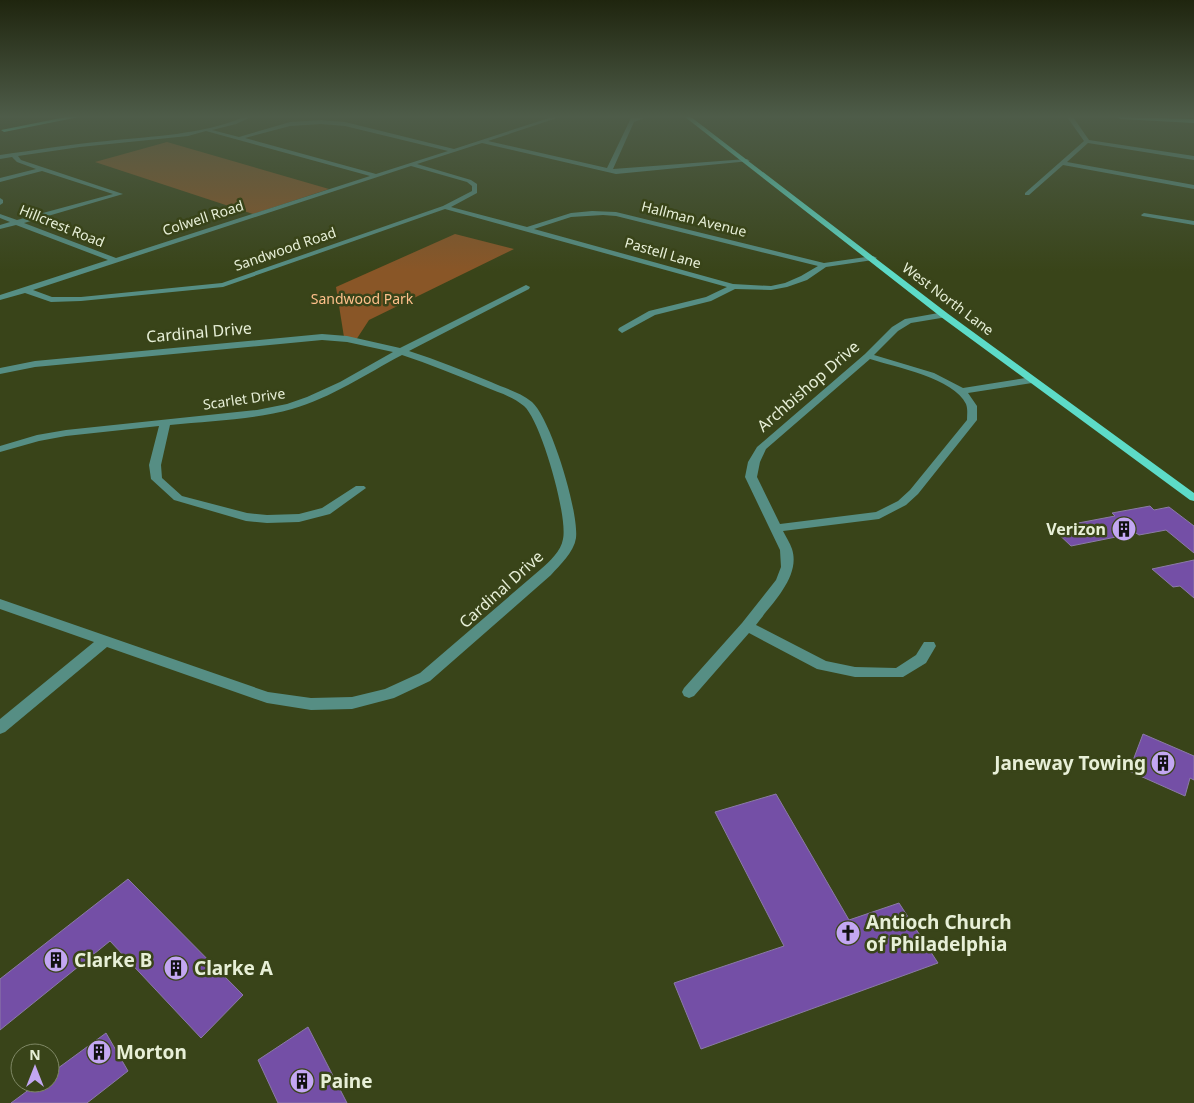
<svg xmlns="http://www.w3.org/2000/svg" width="1194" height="1103" viewBox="0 0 1194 1103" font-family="'Noto Sans',sans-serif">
  <rect width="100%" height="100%" fill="#394419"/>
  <!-- green -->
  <path fill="#895627" d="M 167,142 L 329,189 L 253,214 L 95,162 Z
    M 455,234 L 514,249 L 369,320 L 356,340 L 344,337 L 336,287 Z"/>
  <!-- building -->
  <path fill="#744fa6" stroke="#8b7ba6" d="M 1150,506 L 1154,510 L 1169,507 L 1194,526 L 1194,553 L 1166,530 L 1139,535 L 1136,533 L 1071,546 L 1052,528 L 1115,516 L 1112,513 Z
    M 1194,560 L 1194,598 L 1180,586 L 1173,587 L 1152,569 Z
    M 1143,734 L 1194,756 L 1194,780 L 1190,778 L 1185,796 L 1129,771 Z
    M 776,794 L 849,920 L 899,903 L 938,963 L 701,1049 L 674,983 L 784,946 L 715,812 Z
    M 128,879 L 243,995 L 201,1038 L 110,941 L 0,1030 L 0,979 Z
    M 308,1027 L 347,1103 L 278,1103 L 258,1060 Z
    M 106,1033 L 128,1071 L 87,1103 L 11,1103 L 38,1083 L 50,1083 L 50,1074 Z"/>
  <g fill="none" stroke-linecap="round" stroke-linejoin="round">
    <!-- minor -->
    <path fill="#568e84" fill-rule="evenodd" d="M 244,117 L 251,117 L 236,124 L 212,130 L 239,137 L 290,122 L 321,120 L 345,122 L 454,149 L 552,117 L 560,117 L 488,141 L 607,168 L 631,118 L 647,117 L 634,122 L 613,169 L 747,159 L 750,161 L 616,174 L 482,143 L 417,164 L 471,180 L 477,184 L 477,193 L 451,207 L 527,227 L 571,213 L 592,211 L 616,212 L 824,263 L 873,256 L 877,258 L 873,260 L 826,267 L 807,280 L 787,287 L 771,290 L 735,289 L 711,301 L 655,315 L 622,333 L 618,330 L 619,328 L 649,311 L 706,297 L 727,287 L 445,209 L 223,287 L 81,301 L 51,302 L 25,293 L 0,300 L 0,295 L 108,260 L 16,225 L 0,229 L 0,225 L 10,222 L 0,218 L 0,214 L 17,220 L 113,194 L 42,171 L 0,182 L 0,178 L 36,169 L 17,162 L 12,157 L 0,159 L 0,155 C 36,150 71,144 107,141 C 153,136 201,135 244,117 ZM 321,124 L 345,126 L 448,151 L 376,174 L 245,138 L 290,126 ZM 206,131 L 370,176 L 116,258 L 24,223 L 123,194 L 21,160 L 18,156 L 80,147 L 188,136 ZM 411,166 L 467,182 L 472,186 L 472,191 L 443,206 L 222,283 L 81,297 L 52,297 L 33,290 ZM 603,215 L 616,216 L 818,266 L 801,276 L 785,283 L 771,286 L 733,284 L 534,229 L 571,217 Z
      M 1067,117 L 1073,117 L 1089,140 L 1194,156 L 1194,160 L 1088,143 L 1067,162 L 1194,185 L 1194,189 L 1063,165 L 1029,195 L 1025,195 L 1025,193 L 1084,141 Z
      M 0,198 L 3,200 L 3,203 L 0,205 Z
      M 1144,213 L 1194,221 L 1194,225 L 1142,216 L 1141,215 Z
      M 526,285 L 530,287 L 529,289 L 409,351 C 437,360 464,371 491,382 C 504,388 520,392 532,402 C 551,419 579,512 576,538 C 574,552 560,565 551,575 L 430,681 L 394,698 L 352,709 L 311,710 L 267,703 L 107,647 L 5,732 L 0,734 L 0,719 L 94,642 L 0,609 L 0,599 L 268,692 L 311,698 L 352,697 L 385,689 L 420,673 L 541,569 C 550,561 561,551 563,539 C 568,516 541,421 524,406 C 512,396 497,392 483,386 C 456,375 429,364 402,355 C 366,374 331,398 292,409 C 253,420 210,421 170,425 L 161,465 L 162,478 L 182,496 L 247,513 L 267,515 L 299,514 L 322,508 L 356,486 L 364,486 L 366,488 L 330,514 L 299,522 L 267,523 L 246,521 L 174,500 L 151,479 L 149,465 L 159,426 L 66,436 L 39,441 L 0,452 L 0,446 L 37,435 L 66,430 L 257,410 L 287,404 L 307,397 L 340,382 L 393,352 L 347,342 L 322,340 L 35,367 L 0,374 L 0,368 L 35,361 L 322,334 L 347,336 L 400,348 Z
      M 944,312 L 947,313 L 947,317 L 911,323 L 898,331 L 874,355 L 934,373 L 963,388 L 1032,377 L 1037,380 L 1032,383 L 968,393 L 977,406 L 977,420 L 918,494 L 906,505 L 879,519 L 783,531 C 786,537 790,543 792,549 C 801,577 771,604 756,625 L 826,661 L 855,667 L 896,668 L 916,655 L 924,642 L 934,642 L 936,646 L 926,663 L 903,677 L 855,677 L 817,669 L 749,633 L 694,696 L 689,698 L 684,696 L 682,692 L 684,688 L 742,623 L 776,580 L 781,567 L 780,550 L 745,477 L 748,462 L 757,447 L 865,354 L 892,327 L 905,319 ZM 870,359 C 895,367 954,378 966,404 C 968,409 967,415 967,420 L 910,490 L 898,501 L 876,512 L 780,524 L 757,477 L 760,462 L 766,449 Z"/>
    <!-- major -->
    <path fill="#5ddbc8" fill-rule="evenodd" d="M 685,117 L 691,117 L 947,313 L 1194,493 L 1194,501 L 1190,500 L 941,317 Z
      M 1117,117 L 1194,119 L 1194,123 L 1120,119 Z"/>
    <!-- highway -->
    <path fill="#5bfae2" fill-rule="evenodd" d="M 66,117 L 79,117 L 4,132 L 1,130 Z"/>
  </g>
  <!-- sky -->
  <linearGradient id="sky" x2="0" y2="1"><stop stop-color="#1f250e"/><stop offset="0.43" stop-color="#4e5c49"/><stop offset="1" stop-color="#4e5c49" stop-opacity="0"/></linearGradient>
  <rect width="1194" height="271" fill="url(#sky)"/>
  <!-- icons -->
  <defs>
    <symbol id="building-disc" viewBox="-11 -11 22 22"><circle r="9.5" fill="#c3a7f2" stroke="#394419"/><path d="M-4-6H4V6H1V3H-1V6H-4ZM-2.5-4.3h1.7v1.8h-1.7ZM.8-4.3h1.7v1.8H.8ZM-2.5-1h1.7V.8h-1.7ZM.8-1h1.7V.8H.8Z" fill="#111"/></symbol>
    <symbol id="church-disc" viewBox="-11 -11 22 22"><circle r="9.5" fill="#c3a7f2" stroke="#394419"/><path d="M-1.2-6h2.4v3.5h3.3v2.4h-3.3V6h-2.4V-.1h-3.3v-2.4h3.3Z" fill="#111"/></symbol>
  </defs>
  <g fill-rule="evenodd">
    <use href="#building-disc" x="1110" y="515" width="28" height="28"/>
    <use href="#building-disc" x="1149" y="749" width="28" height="28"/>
    <use href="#church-disc" x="834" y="919" width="28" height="28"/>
    <use href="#building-disc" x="42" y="946" width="28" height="28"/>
    <use href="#building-disc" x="162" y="954" width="28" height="28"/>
    <use href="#building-disc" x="85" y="1038" width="28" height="28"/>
    <use href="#building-disc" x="288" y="1067" width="28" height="28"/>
  </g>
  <g text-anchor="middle" stroke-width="5" stroke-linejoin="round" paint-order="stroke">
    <!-- far-street labels -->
    <g font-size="14" fill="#e7efd7" stroke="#394419">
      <text transform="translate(203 218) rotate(-18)" y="5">Colwell Road</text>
      <text transform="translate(694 219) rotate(14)" y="5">Hallman Avenue</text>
      <text transform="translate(62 226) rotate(22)" y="5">Hillcrest Road</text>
      <text transform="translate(285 249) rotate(-19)" y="5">Sandwood Road</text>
      <text transform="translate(663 253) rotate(16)" y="5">Pastell Lane</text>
      <text transform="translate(948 299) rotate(37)" y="5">West North Lane</text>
      <text transform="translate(244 399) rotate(-8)" y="5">Scarlet Drive</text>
    </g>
    <!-- far-park labels -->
    <g font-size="14" fill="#ffc08b" stroke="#394419">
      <text x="362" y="304">Sandwood Park</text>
    </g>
    <!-- street labels -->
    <g font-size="16" fill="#e7efd7" stroke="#394419">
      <text transform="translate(199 332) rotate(-5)" y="6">Cardinal Drive</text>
      <text transform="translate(808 386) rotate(-41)" y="6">Archbishop Drive</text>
      <text transform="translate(501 589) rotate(-42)" y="6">Cardinal Drive</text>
    </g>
    <!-- poi labels -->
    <g font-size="16" font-weight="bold" fill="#e7efd7" stroke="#394419" text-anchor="end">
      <text x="1106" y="535">Verizon</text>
    </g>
    <!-- near-poi labels -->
    <g font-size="19" font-weight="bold" fill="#e7efd7" stroke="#394419" text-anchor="start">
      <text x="1146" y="770" text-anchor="end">Janeway Towing</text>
      <text x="866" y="929">Antioch Church<tspan x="866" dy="22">of Philadelphia</tspan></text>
      <text x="74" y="967">Clarke B</text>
      <text x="194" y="975">Clarke A</text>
      <text x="116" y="1059">Morton</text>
      <text x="320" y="1088">Paine</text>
    </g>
  </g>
  <!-- north arrow -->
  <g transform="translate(35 1068)"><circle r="24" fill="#394419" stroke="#7f8865"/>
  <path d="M0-4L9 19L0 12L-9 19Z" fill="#c3a7f2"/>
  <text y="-8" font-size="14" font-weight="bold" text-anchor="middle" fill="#e7efd7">N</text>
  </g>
</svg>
